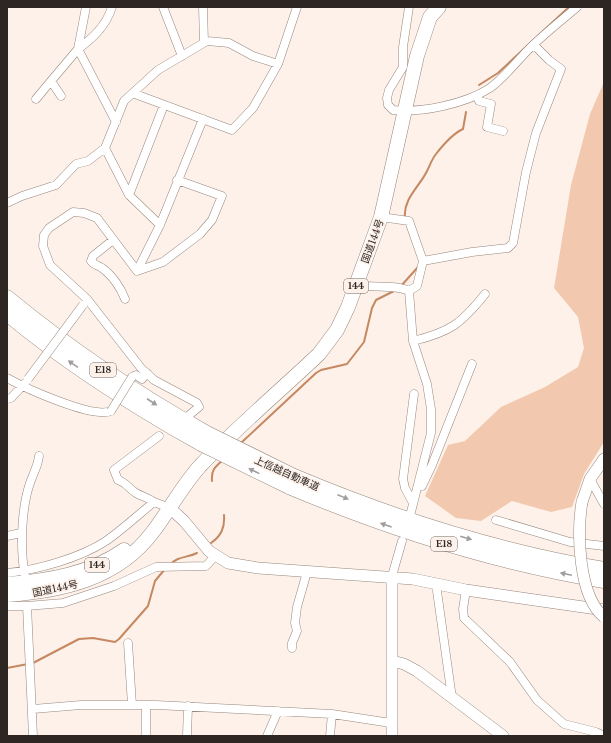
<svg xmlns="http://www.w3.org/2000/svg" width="611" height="743" viewBox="0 0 611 743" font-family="'Libre Baskerville','Noto Sans JP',serif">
  <rect width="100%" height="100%" fill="#fdf1ea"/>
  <!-- green -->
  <path fill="#f2c9af" d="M 604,82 L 604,442 L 584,474 L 572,507 L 551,512 L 512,501 L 481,521 L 456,518 L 425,496 L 448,445 L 465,441 L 501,407 L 545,387 L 578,367 L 584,348 L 578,317 L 554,288 L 571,185 L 590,114 Z"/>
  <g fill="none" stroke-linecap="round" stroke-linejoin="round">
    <!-- stream -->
    <path stroke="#c58860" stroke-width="2" d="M 479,85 L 498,73 L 569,7
      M 405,217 C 403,199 420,186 427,171 C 430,165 432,159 436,154 C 443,145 452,134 463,129 L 466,112
      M 401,286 L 418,267
      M 241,443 L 316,373 L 321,370 L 347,364 L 364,342 L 372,308 L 376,300 L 394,291
      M 212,481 C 211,470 215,467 223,460
      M 211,543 C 221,536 225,528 224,515
      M 170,565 C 177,556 187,558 197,553
      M 33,663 L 79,639 L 93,638 L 115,642 L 119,639 L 148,606 L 155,581 L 165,569
      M 7,668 L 28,664"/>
    <defs>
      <path id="street" d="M 86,7 L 78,49 C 93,38 106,26 112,7
        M 163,7 L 182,56
        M 203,7 L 204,43
        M 409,7 L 403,47 L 403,67 L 389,90 L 387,98 L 388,105 L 393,110 C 422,113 465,104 490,88 C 504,78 516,62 529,49 C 544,34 561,21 577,7
        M 135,94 L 232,130 L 253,108 L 278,64 L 297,7
        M 477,95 L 479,101 L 491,104 L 487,127 L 503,131
        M 61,96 L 51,81 L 78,49 L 116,122
        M 36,99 L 51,81
        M 105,148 L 129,195 L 160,225
        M 129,195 L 164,105
        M 7,203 L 22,196 L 56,185 L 76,164 L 88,161 L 105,148 L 124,101 L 158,70 L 207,41 L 229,43 L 253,56 L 278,64
        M 381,217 L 409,221 L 423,261 L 417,286 L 409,291
        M 113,240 L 93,256 L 91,261 C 94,265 97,265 102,268 C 112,275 121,288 125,299
        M 423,261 L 472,252 L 508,248 L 513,243 L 526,172 L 536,133 L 561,69 L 549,60 L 534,45
        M 137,271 L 97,218 L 84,213 L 73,212 L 49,228 L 44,235 L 43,246 L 50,265 L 87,299 L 141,368 L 154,380 L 197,403 L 199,407 L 188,416
        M 137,271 L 160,225 L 203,119
        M 137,271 L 163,262 L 200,234 L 212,220 L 222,196 L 177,180
        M 356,285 C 372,288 397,284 409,291 L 413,341 L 427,384 L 431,409 L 431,433 L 411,512
        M 413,341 C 450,332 461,324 485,294
        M 132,377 L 136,375 L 142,379 L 147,373
        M 7,378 C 25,388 93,419 111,411
        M 7,399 L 11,398 L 25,383
        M 590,479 L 604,504
        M 422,486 L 432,465 L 472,364
        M 154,502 C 147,497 143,497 136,493 C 129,489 127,483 118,480 L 114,470 L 159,436
        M 413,503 L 405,488 L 403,479 L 414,394
        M 496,520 L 570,542 L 604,546
        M 7,536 L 21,533
        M 7,573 C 37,570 80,558 106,541 C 123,529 138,515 154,502 L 170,508
        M 25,576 C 20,550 21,509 30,483 C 33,474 38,466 39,456
        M 392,576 L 402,541
        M 466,590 L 463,609 L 464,618 L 510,662 L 537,700 L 564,724 L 596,732 L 604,736
        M 437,591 L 452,698
        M 7,606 L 27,606 L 63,603 L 114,586 L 156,567 L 206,566 L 215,556
        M 27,606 L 33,736
        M 128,643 L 132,705
        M 292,648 L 292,643 L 297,631 L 295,623 L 297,607 L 307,572
        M 33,709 L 81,705 L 156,705 L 332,714 L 391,723
        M 146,736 L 146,705
        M 187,736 L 188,706
        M 267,736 L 278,711
        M 330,736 L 332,714"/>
      <path id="secondary" d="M 582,502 L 590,479 L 604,459
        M 170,508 L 184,521 L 209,551 L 228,563 L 258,568 L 413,579 L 466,590 L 604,610
        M 392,661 L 404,664 L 417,671 L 503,736
        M 392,736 L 392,576"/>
      <path id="highway" d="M 7,297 C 70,349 136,393 207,433
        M 7,314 C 67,364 133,406 201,444
        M 294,476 C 394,518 497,551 604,569
        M 289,487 C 391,530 495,563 604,581
        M 7,584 C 48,581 90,574 124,550
        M 7,595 C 62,591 117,579 152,533 C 169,511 182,486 200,466 C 237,427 280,391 319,354 L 337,330 L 348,307 L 381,217 L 417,56 L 430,17 L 439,7"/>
    </defs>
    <!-- street casing -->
    <use href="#street" stroke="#97877c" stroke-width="9"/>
    <!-- secondary casing -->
    <use href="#secondary" stroke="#97877c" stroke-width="12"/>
    <!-- highway casing -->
    <use href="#highway" stroke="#97877c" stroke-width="15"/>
    <!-- street -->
    <use href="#street" stroke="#fff" stroke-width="8"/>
    <!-- secondary -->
    <use href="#secondary" stroke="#fff" stroke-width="11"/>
    <!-- highway -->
    <use href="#highway" stroke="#fff" stroke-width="14"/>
    <defs>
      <path id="street-bridge" d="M 28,379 L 83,305
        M 111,411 L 132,377"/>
      <path id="secondary-bridge" d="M 582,502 C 577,532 578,596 604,617"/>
      <path id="highway-bridge" d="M 207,433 L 294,476
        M 201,444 L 289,487"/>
    </defs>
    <!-- street-bridge casing -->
    <use href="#street-bridge" stroke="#97877c" stroke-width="9" stroke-linecap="butt"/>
    <!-- secondary-bridge casing -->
    <use href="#secondary-bridge" stroke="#97877c" stroke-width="12" stroke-linecap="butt"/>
    <!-- highway-bridge casing -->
    <use href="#highway-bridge" stroke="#97877c" stroke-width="15" stroke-linecap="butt"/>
    <!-- street-bridge -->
    <use href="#street-bridge" stroke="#fff" stroke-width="8"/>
    <!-- secondary-bridge -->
    <use href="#secondary-bridge" stroke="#fff" stroke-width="11"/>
    <!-- highway-bridge -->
    <use href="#highway-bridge" stroke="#fff" stroke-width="14"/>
  </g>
  <!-- one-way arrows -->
  <defs><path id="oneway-solid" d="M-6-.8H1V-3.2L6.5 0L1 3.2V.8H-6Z"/></defs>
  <g fill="#a09d9c">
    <use href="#oneway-solid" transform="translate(73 364) rotate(-145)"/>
    <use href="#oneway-solid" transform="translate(152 402) rotate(33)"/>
    <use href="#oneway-solid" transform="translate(254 471) rotate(-154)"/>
    <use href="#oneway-solid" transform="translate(343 497) rotate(22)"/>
    <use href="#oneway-solid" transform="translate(386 525) rotate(-161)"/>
    <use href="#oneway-solid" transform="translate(466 538) rotate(16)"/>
    <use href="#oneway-solid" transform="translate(566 574) rotate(-168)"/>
  </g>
  <g text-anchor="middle" stroke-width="3.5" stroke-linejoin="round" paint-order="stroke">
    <!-- shield labels -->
    <g fill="#fdf1ea" stroke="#6b635e" stroke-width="1">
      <rect x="344" y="279" width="24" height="14" rx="3"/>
      <rect x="90" y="363" width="26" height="14" rx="3"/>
      <rect x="431" y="537" width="26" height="14" rx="3"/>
      <rect x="85" y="558" width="24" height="14" rx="3"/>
    </g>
    <g font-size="9" font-weight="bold" fill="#2d2622">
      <text x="356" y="289">144</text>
      <text x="103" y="373">E18</text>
      <text x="444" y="547">E18</text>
      <text x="97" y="568">144</text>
    </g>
    <!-- street labels -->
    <g font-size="10" fill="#2d2622" stroke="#fdf1ea">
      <text transform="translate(372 241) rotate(-70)" y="4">国道144号</text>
      <text transform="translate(287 473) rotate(24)" y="4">上信越自動車道</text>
      <text transform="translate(55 588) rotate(-12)" y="4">国道144号</text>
    </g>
  </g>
  <!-- border -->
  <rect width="611" height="743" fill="none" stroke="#2d2622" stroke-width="16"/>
</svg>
